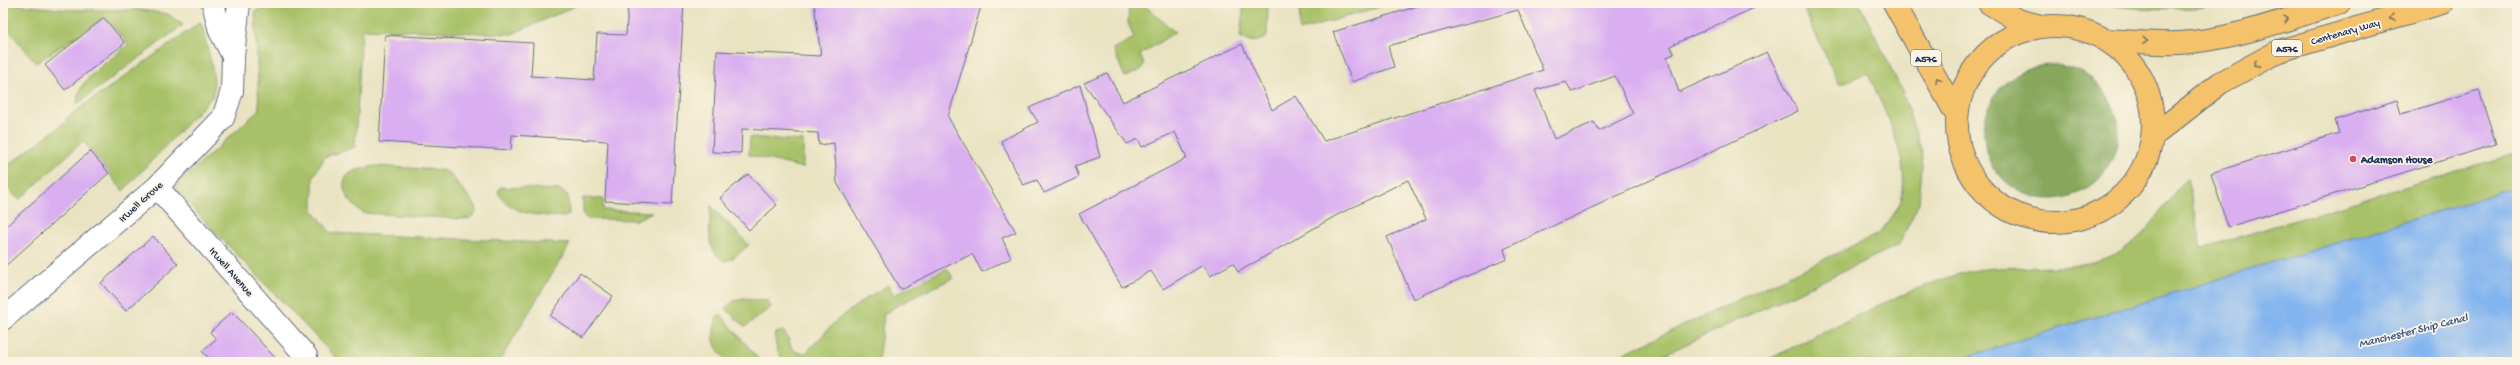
<svg xmlns="http://www.w3.org/2000/svg" width="2520" height="365" viewBox="0 0 2520 365" font-family="'Gochi Hand',sans-serif">
  <rect width="100%" height="100%" fill="#fcf5e5"/>
  <filter id="ink" filterUnits="userSpaceOnUse"><feTurbulence type="fractalNoise" baseFrequency=".025" numOctaves="2"/><feDisplacementMap in="SourceGraphic" scale="8" xChannelSelector="R" yChannelSelector="G"/><feConvolveMatrix kernelMatrix="1 2 1 2 8 2 1 2 1" color-interpolation-filters="sRGB"/></filter>
  <filter id="wash" filterUnits="userSpaceOnUse"><feTurbulence type="fractalNoise" baseFrequency=".012" numOctaves="4" result="noise"/><feDisplacementMap in="SourceGraphic" scale="16" xChannelSelector="R" yChannelSelector="G"/><feGaussianBlur stdDeviation="0.9" result="paint"/><feColorMatrix in="noise" values="0 0 0 0 0 0 0 0 0 0 0 0 0 0 0 0 0 1.4 0 .05"/><feComposite in="paint" operator="in"/></filter>
  <g filter="url(#wash)">
    <rect width="100%" height="100%" fill="#e9e3c2"/>
    <!-- green -->
    <path fill="#a8c167" stroke="#627862" d="M 3,3 L 70,10 L 141,10 L 168,14 L 183,25 L 77,104 C 76,78 113,60 128,44 L 105,17 L 36,63 L 3,23 Z
      M 281,3 L 582,3 L 512,34 L 362,29 L 355,147 L 325,157 L 313,177 L 313,210 L 331,233 L 570,244 L 499,362 L 340,362 L 173,188 L 259,110 L 255,11 Z
      M 1129,3 L 1145,3 L 1144,5 L 1175,32 L 1140,55 L 1144,64 L 1141,70 L 1125,77 L 1113,49 L 1134,38 L 1128,23 Z
      M 1244,3 L 1268,3 L 1267,37 C 1256,43 1250,43 1240,37 Z
      M 1300,3 L 1392,3 L 1299,31 Z
      M 1801,3 L 1859,3 L 1902,91 L 1923,156 L 1919,203 L 1899,245 L 1648,362 L 1605,362 L 1880,233 C 1887,222 1900,209 1902,196 C 1910,157 1883,108 1868,73 L 1839,84 Z
      M 2094,3 L 2258,3 C 2203,8 2148,13 2094,3 Z
      M 201,22 C 205,42 219,79 212,97 L 123,191 L 83,141 L 19,200 L 3,183 L 3,169 L 67,121 L 65,119 Z
      M 750,137 L 803,141 L 803,168 L 749,155 Z
      M 2517,153 L 2517,187 L 1950,362 L 1763,362 C 1827,331 1891,295 1959,274 C 2019,257 2082,284 2135,241 C 2156,223 2168,198 2187,178 L 2202,248 Z
      M 374,166 L 441,170 L 449,173 L 476,206 L 477,212 L 470,218 L 462,219 L 363,213 C 353,206 337,190 347,176 C 352,169 367,168 374,166 Z
      M 500,187 L 560,190 L 568,195 L 569,214 L 565,217 C 540,215 512,217 498,192 Z
      M 583,198 L 603,199 L 603,210 L 652,212 L 636,220 L 590,219 L 585,217 L 583,212 Z
      M 711,206 L 749,245 L 733,258 L 725,261 C 704,251 710,225 711,206 Z
      M 947,268 L 953,278 L 898,305 L 884,314 L 878,362 L 786,362 C 777,355 774,344 776,333 L 783,331 C 792,339 788,355 806,353 L 835,322 L 862,301 L 888,285 L 893,295 Z
      M 743,299 L 768,301 L 771,307 L 745,327 L 725,308 L 734,301 Z
      M 721,315 L 761,362 L 728,362 C 712,345 711,338 717,316 Z"/>
    <!-- forest -->
    <path fill="#86a75c" stroke="#506b5d" d="M1984 132a67 67 0 1 1 134 0a67 67 0 1 1-134 0Z"/>
    <!-- water -->
    <path fill="#82b4ef" stroke="#4e72a6" d="M 2517,187 L 2517,362 L 1950,362 Z"/>
    <g id="blocks">
      <!-- building -->
      <path fill="#daaff1" fill-rule="evenodd" d="M 628,3 L 684,3 L 672,205 L 605,201 L 608,141 L 512,135 L 511,150 L 379,142 L 385,35 L 533,43 L 531,76 L 594,80 L 597,34 L 626,35 Z
        M 814,3 L 982,3 L 948,117 L 1016,232 L 1002,238 L 1011,258 L 982,272 L 972,254 L 900,289 L 837,183 L 834,143 L 819,145 L 818,133 L 742,129 L 741,153 L 712,152 L 717,51 L 821,56 Z
        M 1428,3 L 1765,3 L 1670,46 L 1674,54 L 1667,57 L 1679,92 L 1767,52 L 1798,111 L 1504,249 L 1507,259 L 1413,299 L 1387,237 L 1426,219 L 1408,180 L 1337,215 L 1238,272 L 1233,263 L 1210,276 L 1203,265 L 1163,289 L 1151,271 L 1122,287 L 1079,214 L 1187,158 L 1175,132 L 1142,147 L 1138,139 L 1127,144 L 1084,83 L 1107,73 L 1123,102 L 1242,44 L 1272,110 L 1296,96 L 1324,141 L 1543,70 L 1518,10 L 1388,46 L 1394,67 L 1352,82 L 1333,32 ZM 1615,76 L 1633,114 L 1599,131 L 1594,122 L 1554,139 L 1535,90 L 1566,82 L 1572,92 Z
        M 104,18 L 125,43 L 65,90 L 45,65 Z
        M 1080,85 L 1100,157 L 1075,166 L 1079,177 L 1044,193 L 1037,180 L 1023,185 L 1001,141 L 1038,122 L 1029,108 Z
        M 2479,90 L 2496,144 L 2228,227 L 2211,173 L 2339,133 L 2335,120 L 2397,100 L 2401,114 Z
        M 90,151 L 109,173 L 3,268 L 3,229 Z
        M 748,174 L 777,205 L 749,230 L 720,198 Z
        M 153,236 L 178,264 L 126,311 L 101,283 Z
        M 580,273 L 613,296 L 583,338 L 550,316 Z
        M 232,312 L 240,320 L 279,362 L 212,362 L 202,351 L 216,339 L 210,332 Z"/>
    </g>
  </g>
  <g filter="url(#ink)">
    <use href="#blocks" fill-opacity="0" stroke="#636e81" stroke-width="1"/>
    <g fill="none" stroke-linecap="round" stroke-linejoin="round">
      <defs>
        <path id="minor" d="M 213,3 L 220,31 L 233,56
          M 157,187 L 306,356
          M 3,319 L 157,187 L 223,118 L 232,91 L 233,56 L 239,3"/>
        <path id="primary" d="M 1894,3 L 1956,114
          M 1989,3 L 2017,20 L 2041,26
          M1957 124a98 98 0 1 1 196 0a98 98 0 1 1-196 0Z
          M 2106,40 C 2130,41 2155,44 2179,43 C 2233,40 2287,19 2339,3
          M 2152,137 L 2220,83 L 2279,51 L 2442,3"/>
      </defs>
      <!-- minor casing -->
      <use href="#minor" stroke="#636e81" stroke-width="24"/>
      <!-- primary casing -->
      <use href="#primary" stroke="#636e81" stroke-width="24"/>
      <!-- minor -->
      <use href="#minor" stroke="#fff" stroke-width="22"/>
      <!-- primary -->
      <use href="#primary" stroke="#f4c26a" stroke-width="22"/>
    </g>
    <!-- one-way arrows -->
    <defs><path id="oneway-chevron" d="M-2-3.5L2.5 0L-2 3.5" fill="none" stroke-width="1.6" stroke-linecap="round" stroke-linejoin="round"/></defs>
    <g stroke="#7d7163">
      <use href="#oneway-chevron" transform="translate(2392 18) rotate(164)"/>
      <use href="#oneway-chevron" transform="translate(2286 19) rotate(-17)"/>
      <use href="#oneway-chevron" transform="translate(2145 41) rotate(3)"/>
      <use href="#oneway-chevron" transform="translate(2256 64) rotate(151)"/>
      <use href="#oneway-chevron" transform="translate(1938 80) rotate(-119)"/>
    </g>
  </g>
  <!-- markers -->
  <circle fill="#d1495b" stroke="#fcf5e5" stroke-width="1.5" cx="2353" cy="159" r="4"/>
  <g text-anchor="middle" stroke-width="3.5" stroke-linejoin="round" paint-order="stroke">
    <!-- shield labels -->
    <g fill="#fcf5e5" stroke="#5e6a86" stroke-width="1">
      <rect x="2272" y="40" width="30" height="16" rx="3"/>
      <rect x="1911" y="50" width="30" height="16" rx="3"/>
    </g>
    <g font-size="10" font-weight="bold" fill="#1b2f5e">
      <text x="2287" y="52">A576</text>
      <text x="1926" y="62">A576</text>
    </g>
    <!-- street labels -->
    <g font-size="11" fill="#1b2f5e" stroke="#fcf5e5">
      <text transform="translate(2345 31) rotate(-16)" y="4">Centenary Way</text>
      <text transform="translate(140 201) rotate(-42)" y="4">Irwell Grove</text>
      <text transform="translate(232 271) rotate(49)" y="4">Irwell Avenue</text>
    </g>
    <!-- poi labels -->
    <g font-size="11" font-weight="bold" fill="#1b2f5e" stroke="#fcf5e5" text-anchor="start">
      <text x="2361" y="163">Adamson House</text>
    </g>
    <!-- water labels -->
    <g font-size="12" font-style="italic" fill="#3a578a" stroke="#fcf5e5">
      <text transform="translate(2413 330) rotate(-14)" y="4">Manchester Ship Canal</text>
    </g>
  </g>
  <!-- margin -->
  <rect width="2520" height="365" fill="none" stroke="#fcf5e5" stroke-width="16"/>
</svg>
